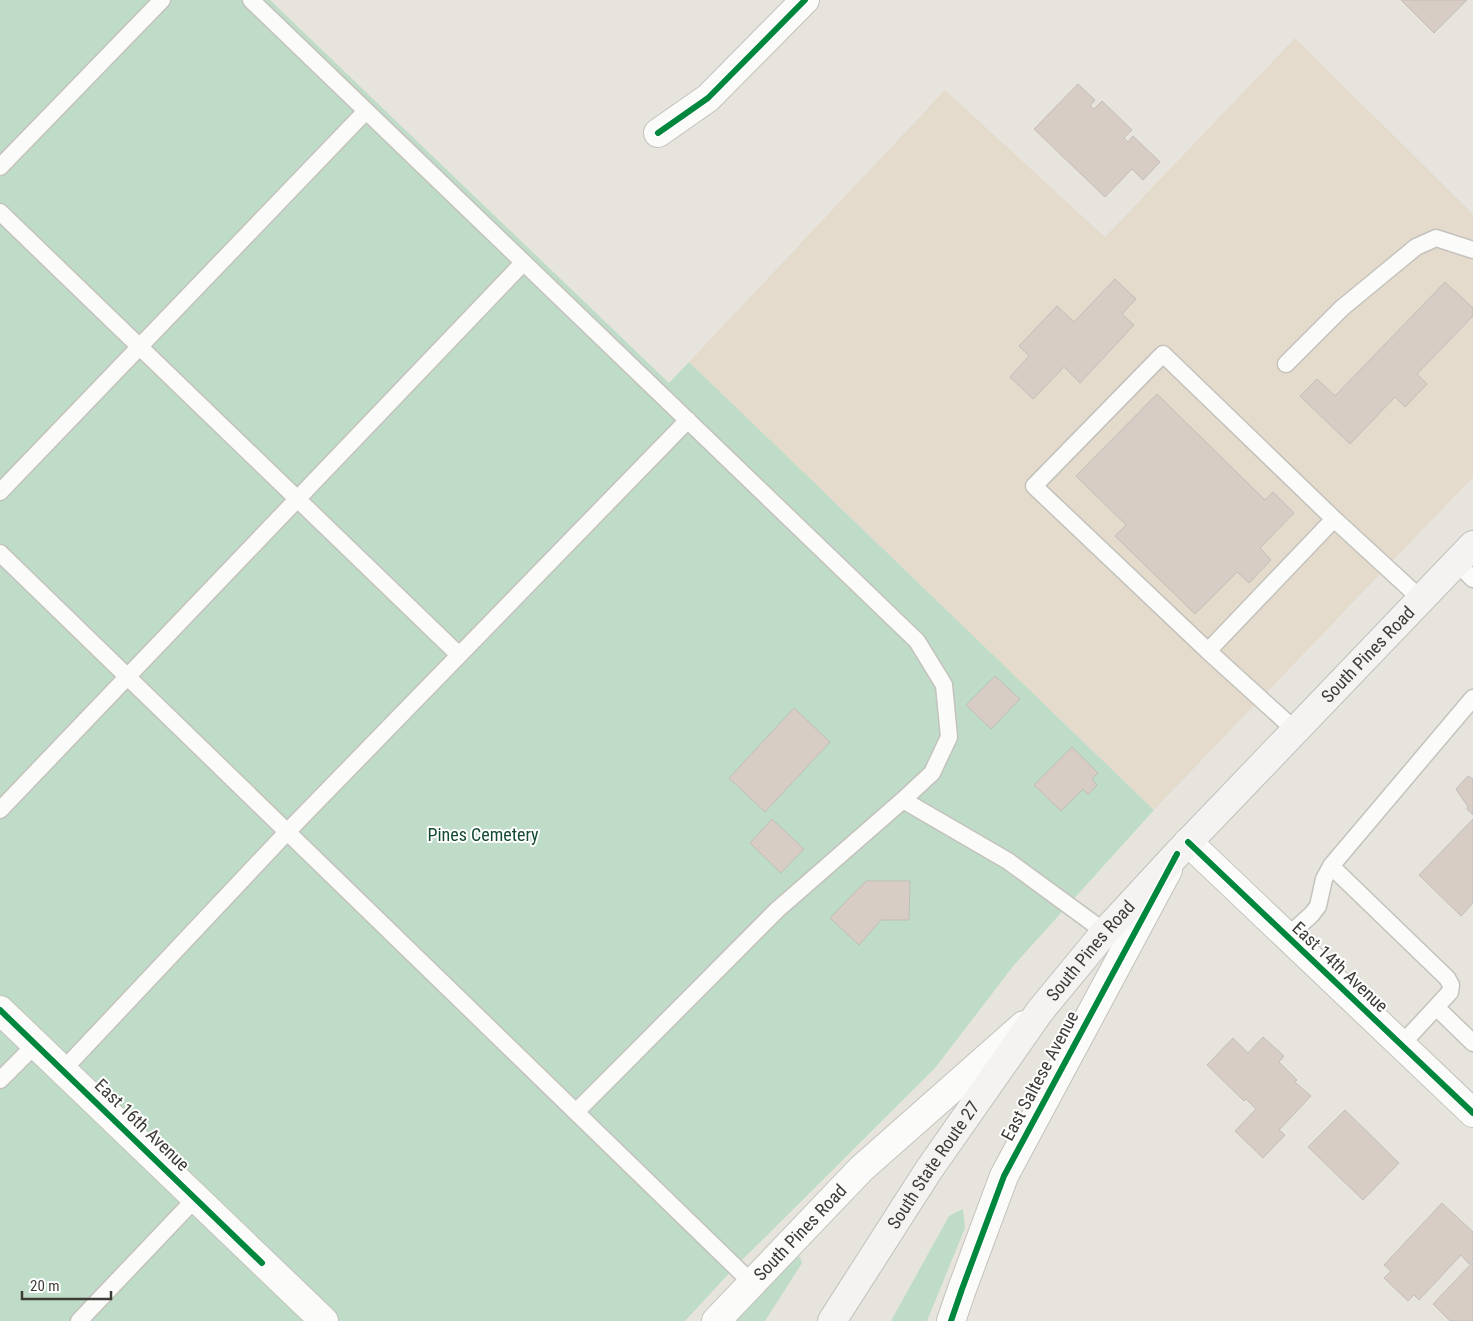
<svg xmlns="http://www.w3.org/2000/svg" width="1473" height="1321" viewBox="0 0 1473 1321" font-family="'Roboto Condensed',sans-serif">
  <rect width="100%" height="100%" fill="#e6e4dc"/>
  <!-- commercial -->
  <path fill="#e5dbcd" d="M 1295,38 L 1473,214 L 1473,477 L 1154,810 L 689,362 L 945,90 L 1105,237 Z"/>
  <!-- green -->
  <path fill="#bedcc7" d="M 0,0 L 270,0 L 669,383 L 689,362 L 1154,810 L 1014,965 L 935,1068 L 734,1268 L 685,1321 L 0,1321 Z
    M 963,1209 L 965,1228 L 927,1321 L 891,1321 L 949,1216 Z
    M 793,1257 L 800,1257 L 802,1263 L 765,1321 L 731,1321 Z"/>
  <!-- building -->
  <path fill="#d8cdc5" stroke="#c1bdb8" d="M 1401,0 L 1467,0 L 1434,33 Z
    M 1078,84 L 1095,100 L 1090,106 L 1094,109 L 1102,101 L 1132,130 L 1124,138 L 1128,142 L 1133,136 L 1160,162 L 1143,180 L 1132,169 L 1105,197 L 1034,129 Z
    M 1115,279 L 1136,299 L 1122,314 L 1134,325 L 1080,383 L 1064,367 L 1033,399 L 1010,377 L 1029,356 L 1019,346 L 1057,306 L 1074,322 Z
    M 1445,282 L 1473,308 L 1473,316 L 1417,374 L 1427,384 L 1405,407 L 1395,397 L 1350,444 L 1300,396 L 1317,379 L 1335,396 Z
    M 1157,394 L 1265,500 L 1273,492 L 1294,513 L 1260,548 L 1271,560 L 1249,583 L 1237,572 L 1195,614 L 1115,536 L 1126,525 L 1076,476 Z
    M 995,676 L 1020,699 L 991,729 L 966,705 Z
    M 794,708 L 830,742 L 765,812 L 729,778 Z
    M 1072,747 L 1098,773 L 1092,779 L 1097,785 L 1088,795 L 1083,789 L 1061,811 L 1034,785 Z
    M 1468,776 L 1473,779 L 1473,815 L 1467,809 L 1468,807 L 1456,789 Z
    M 772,819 L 804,849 L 781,873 L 750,843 Z
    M 1473,819 L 1473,903 L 1461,916 L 1419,875 Z
    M 866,881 L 910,881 L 909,920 L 881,920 L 859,945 L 830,918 Z
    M 1263,1037 L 1284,1056 L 1279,1062 L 1297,1080 L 1295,1082 L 1311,1096 L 1279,1130 L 1285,1135 L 1263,1158 L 1235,1131 L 1256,1109 L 1246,1099 L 1244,1101 L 1207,1065 L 1233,1038 L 1248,1053 Z
    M 1345,1110 L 1399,1163 L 1363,1200 L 1308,1147 Z
    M 1442,1203 L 1473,1232 L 1473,1260 L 1469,1264 L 1461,1255 L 1419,1300 L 1414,1295 L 1408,1301 L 1384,1278 L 1391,1271 L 1384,1265 Z
    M 1473,1262 L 1473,1321 L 1450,1321 L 1433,1304 Z"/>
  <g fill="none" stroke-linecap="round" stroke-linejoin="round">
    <defs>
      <path id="lane" d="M 251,0 L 917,641 L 944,685 L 949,737 L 932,773 L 903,800 L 777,910 L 577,1111
        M 0,167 L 162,0
        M 0,212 L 459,655
        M 1286,364 L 1342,308 L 1416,247 L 1436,238 L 1473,250
        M 0,492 L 366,111
        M 0,553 C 252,795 503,1038 752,1283
        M 1456,562 L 1473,579
        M 1208,651 L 1034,486 L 1163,354 L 1334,519
        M 1295,730 L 1208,651 L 1334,519 L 1421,599
        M 903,800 L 1008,861 L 1105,932
        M 0,810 L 523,263
        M 1331,866 L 1447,978 L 1451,985 L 1450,992 L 1401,1045
        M 1287,937 L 1312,914 L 1318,906 L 1324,879 L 1331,866 L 1473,698
        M 1436,1007 L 1473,1043
        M 63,1070 L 289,830 L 688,420
        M 0,1080 L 36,1044
        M 79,1321 L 196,1198"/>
      <path id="street" d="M 658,133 L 708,98 L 805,0
        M 1188,842 L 1473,1113"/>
      <g id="secondary">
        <path d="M 0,1010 L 324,1321"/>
        <path id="s1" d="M 716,1321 L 861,1169 L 1024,1025"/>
        <path d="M 951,1321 L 962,1289 L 1004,1176 L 1168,870"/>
      </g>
      <g id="primary">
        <path id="s2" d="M 832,1321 L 928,1171 L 1040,1011 L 1105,932 L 1177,854 L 1473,545"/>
      </g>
    </defs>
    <!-- lane casing -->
    <use href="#lane" stroke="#c4c2bc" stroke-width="19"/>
    <!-- street casing -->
    <use href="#street" stroke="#c4c2bc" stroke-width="30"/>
    <!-- secondary casing -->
    <use href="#secondary" stroke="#c4c2bc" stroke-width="30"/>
    <!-- primary casing -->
    <use href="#primary" stroke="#c1c0bb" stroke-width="30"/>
    <!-- lane -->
    <use href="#lane" stroke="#fbfbfa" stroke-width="16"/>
    <!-- street -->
    <use href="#street" stroke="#fbfbfa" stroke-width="28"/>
    <!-- secondary -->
    <use href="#secondary" stroke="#fbfbfa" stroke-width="28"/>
    <!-- primary -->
    <use href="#primary" stroke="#f5f3f2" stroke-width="28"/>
    <defs>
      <path id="cycleway" d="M 658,133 L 708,98 L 805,0
        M 1188,842 L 1473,1113
        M 0,1010 L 262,1263
        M 951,1321 L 962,1289 L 1004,1176 L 1177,854"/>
    </defs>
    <!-- cycleway casing -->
    <use href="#cycleway" stroke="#fff" stroke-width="9"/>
    <!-- cycleway -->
    <use href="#cycleway" stroke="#00873e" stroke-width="6"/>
  </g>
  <g text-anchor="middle" stroke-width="4" stroke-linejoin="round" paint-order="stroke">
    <!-- street labels -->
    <g font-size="18" fill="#3e3c36" stroke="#fff">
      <text dy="6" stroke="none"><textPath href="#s2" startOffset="858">South Pines Road</textPath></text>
      <text dy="6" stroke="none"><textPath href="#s2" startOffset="452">South Pines Road</textPath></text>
      <text transform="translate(1340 967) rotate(43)" y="6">East 14th Avenue</text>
      <text transform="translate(1040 1076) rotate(-62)" y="6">East Saltese Avenue</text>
      <text transform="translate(142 1125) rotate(44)" y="6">East 16th Avenue</text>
      <text dy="6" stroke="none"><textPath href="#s2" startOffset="186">South State Route 27</textPath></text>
      <text dy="6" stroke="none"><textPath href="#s1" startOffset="122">South Pines Road</textPath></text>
    </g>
    <!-- park labels -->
    <g font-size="18" fill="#124a30" stroke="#fff">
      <text x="483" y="841">Pines Cemetery</text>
    </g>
  </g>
  <!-- scale -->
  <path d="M22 1291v8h89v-8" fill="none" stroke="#3e3c36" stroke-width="2.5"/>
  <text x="30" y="1291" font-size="15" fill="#3e3c36" stroke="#ffffff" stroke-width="4" paint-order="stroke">20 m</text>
</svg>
